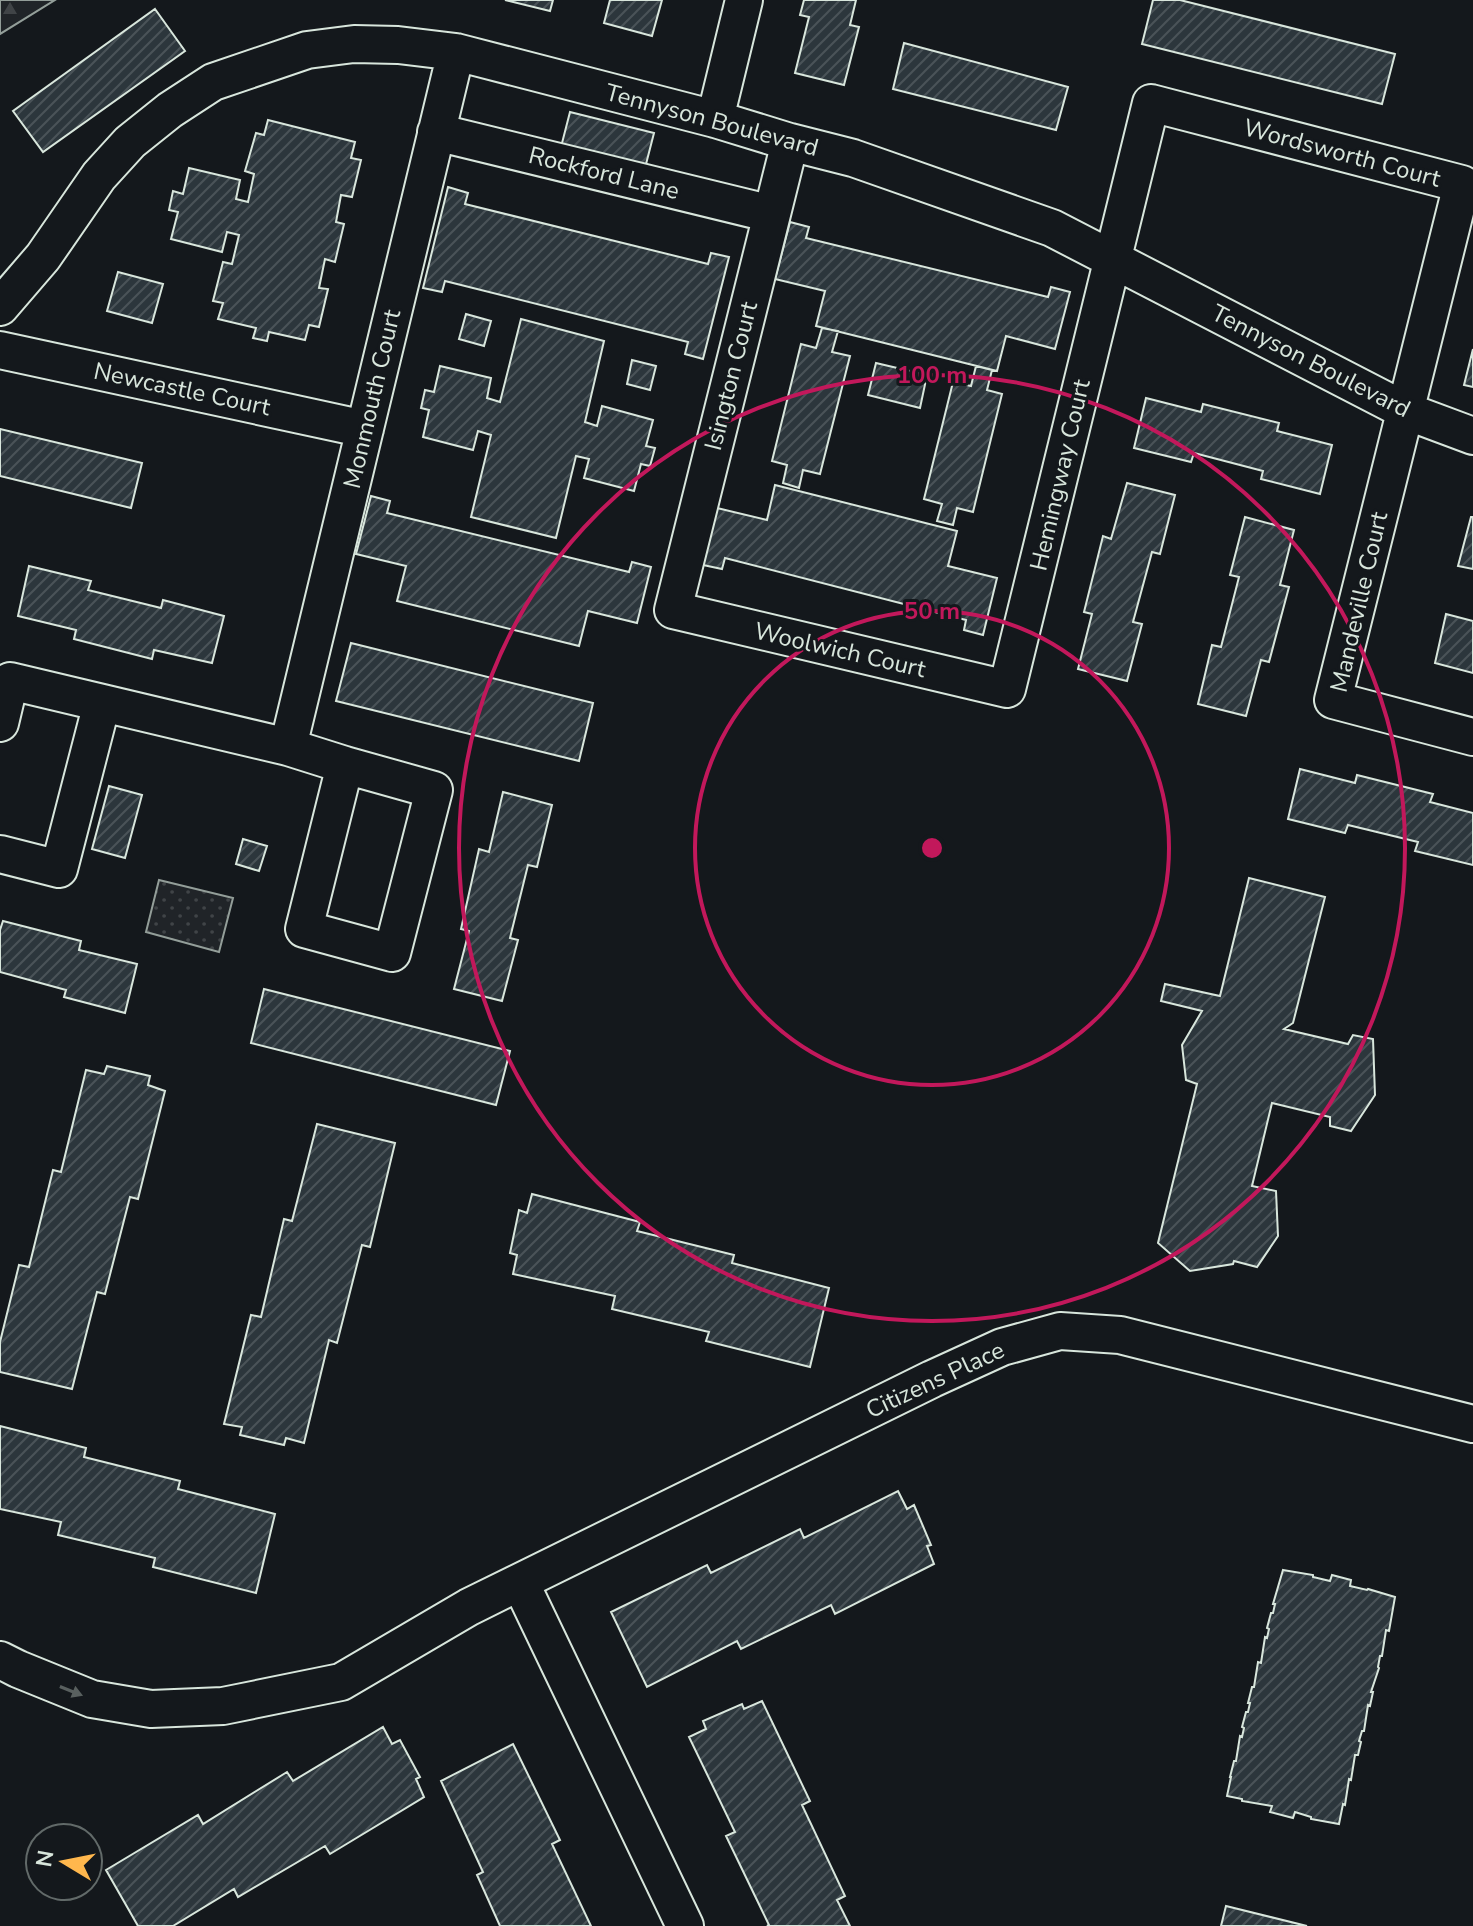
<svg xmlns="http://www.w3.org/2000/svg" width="1473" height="1926" viewBox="0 0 1473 1926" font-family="'Nunito Sans',sans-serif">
  <defs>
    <pattern id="green-dots" width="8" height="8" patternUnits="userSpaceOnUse" patternTransform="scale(2)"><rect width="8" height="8" fill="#202428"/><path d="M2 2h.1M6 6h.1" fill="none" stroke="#404447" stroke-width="1.8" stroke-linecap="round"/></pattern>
    <pattern id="forest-firs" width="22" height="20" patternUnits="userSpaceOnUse" patternTransform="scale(2)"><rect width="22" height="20" fill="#202428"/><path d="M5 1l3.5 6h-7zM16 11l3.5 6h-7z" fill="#404447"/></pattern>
    <pattern id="building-hatch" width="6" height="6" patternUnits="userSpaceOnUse" patternTransform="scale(2)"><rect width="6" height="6" fill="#2c363c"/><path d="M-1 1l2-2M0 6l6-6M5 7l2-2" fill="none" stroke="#4a5358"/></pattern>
  </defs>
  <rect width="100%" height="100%" fill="#14181c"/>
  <!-- green -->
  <path fill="url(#green-dots)" stroke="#939e99" stroke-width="2" d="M 159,880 L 233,898 L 219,952 L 146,932 Z"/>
  <!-- forest -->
  <path fill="url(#forest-firs)" stroke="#939e99" stroke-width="2" d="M 0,0 L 55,0 L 0,34 Z"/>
  <!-- building -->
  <path fill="url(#building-hatch)" stroke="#d8e6dc" stroke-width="2" d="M 505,0 L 553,0 L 550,11 Z
    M 610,0 L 662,0 L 652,36 L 604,23 Z
    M 804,0 L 856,0 L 850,25 L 859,27 L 844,85 L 795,73 L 809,17 L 800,15 Z
    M 1153,0 L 1180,0 L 1395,54 L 1382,104 L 1142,44 Z
    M 155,9 L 185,51 L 43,152 L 13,111 Z
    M 904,43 L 1068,87 L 1056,130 L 893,89 Z
    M 570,112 L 654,133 L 645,168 L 561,147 Z
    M 268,120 L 355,142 L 351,158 L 361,160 L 352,197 L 341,195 L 336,222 L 344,224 L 335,262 L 325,259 L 319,288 L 328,289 L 319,327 L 309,325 L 305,340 L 269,332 L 267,341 L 253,338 L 256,328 L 218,319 L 223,303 L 213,301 L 223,262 L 232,264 L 239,235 L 227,232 L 222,252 L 171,239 L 178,212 L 169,210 L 173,191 L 183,194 L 189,168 L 240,180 L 236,199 L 248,202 L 254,174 L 245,171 L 256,133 L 264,135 Z
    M 448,187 L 468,193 L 465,204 L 708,264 L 711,253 L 729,257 L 703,359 L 685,354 L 688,342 L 445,281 L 442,292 L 423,288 Z
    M 790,222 L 809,227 L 806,238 L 1048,297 L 1051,287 L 1070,292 L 1055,349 L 1006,336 L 997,371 L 816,326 L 825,291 L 775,279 Z
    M 118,272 L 163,284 L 152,323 L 107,311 Z
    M 466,314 L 491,321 L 484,346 L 459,339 Z
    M 521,319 L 604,341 L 585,422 L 597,426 L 602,406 L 653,420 L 646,446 L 655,448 L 650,466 L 641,464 L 634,491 L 584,478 L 589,459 L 576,456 L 556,538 L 471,517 L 491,435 L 478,431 L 473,450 L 423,437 L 429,410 L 421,408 L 425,390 L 434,392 L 440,366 L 491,378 L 487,398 L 500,402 Z
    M 822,328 L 838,331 L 832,352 L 850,356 L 820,474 L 803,470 L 799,488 L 783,483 L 787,465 L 772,461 L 801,344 L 816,348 Z
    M 1473,349 L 1473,387 L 1464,385 Z
    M 632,360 L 656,366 L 650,390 L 627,384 Z
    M 876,363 L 927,375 L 920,408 L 868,395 Z
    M 976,366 L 992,370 L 987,390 L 1002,394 L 973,512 L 957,508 L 953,525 L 937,521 L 942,504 L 924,499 L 953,382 L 971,386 Z
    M 1146,398 L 1201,412 L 1203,404 L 1279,423 L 1277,431 L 1332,445 L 1320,494 L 1261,479 L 1263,471 L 1194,453 L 1191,462 L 1134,448 Z
    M 0,429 L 142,463 L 131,508 L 0,476 Z
    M 1127,483 L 1175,495 L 1160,554 L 1152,552 L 1133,622 L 1142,624 L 1127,681 L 1078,669 L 1092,614 L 1084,612 L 1103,536 L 1111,539 Z
    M 775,485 L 957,531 L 948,566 L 997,578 L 983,635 L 964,630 L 966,620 L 725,558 L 722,569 L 703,565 L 717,508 L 767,520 Z
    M 371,496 L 390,501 L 387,513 L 629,572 L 632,562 L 651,567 L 637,623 L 588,611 L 579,646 L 397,601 L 406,566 L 356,554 Z
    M 1245,517 L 1294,530 L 1280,585 L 1289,587 L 1269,662 L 1261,660 L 1246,716 L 1198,704 L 1212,645 L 1221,647 L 1239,577 L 1230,575 Z
    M 1471,517 L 1473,517 L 1473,569 L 1458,566 Z
    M 29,566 L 91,581 L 88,590 L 161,608 L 163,600 L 224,616 L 212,663 L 154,650 L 152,659 L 74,639 L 76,630 L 18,616 Z
    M 1446,614 L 1473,621 L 1473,673 L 1435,663 Z
    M 351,643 L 593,703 L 579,761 L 336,701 Z
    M 1300,769 L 1355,783 L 1357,775 L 1433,794 L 1430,802 L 1473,813 L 1473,865 L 1415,851 L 1418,842 L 1348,825 L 1345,833 L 1288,819 Z
    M 109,786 L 142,795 L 125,858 L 92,849 Z
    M 503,792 L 552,805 L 537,867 L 528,865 L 510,938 L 518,940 L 502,1001 L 454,989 L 469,931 L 461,929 L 479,849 L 489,852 Z
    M 243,839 L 267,846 L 259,871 L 236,864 Z
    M 1249,878 L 1325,897 L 1293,1023 L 1284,1029 L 1348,1044 L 1353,1035 L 1373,1039 L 1375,1095 L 1351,1131 L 1330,1126 L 1330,1117 L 1272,1103 L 1252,1186 L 1276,1191 L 1278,1236 L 1257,1267 L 1234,1261 L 1233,1264 L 1190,1271 L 1158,1243 L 1197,1084 L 1186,1080 L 1182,1045 L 1202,1011 L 1161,1001 L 1165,984 L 1220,996 Z
    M 3,921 L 81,941 L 79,950 L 137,964 L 125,1013 L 64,997 L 66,990 L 0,972 L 0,930 Z
    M 264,989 L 510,1051 L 496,1105 L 251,1043 Z
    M 107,1066 L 150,1076 L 148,1085 L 165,1091 L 138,1199 L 130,1197 L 105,1294 L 97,1292 L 72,1389 L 0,1372 L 0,1342 L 19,1265 L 29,1267 L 53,1170 L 61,1172 L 86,1070 L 104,1074 Z
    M 317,1124 L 395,1143 L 370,1247 L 362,1245 L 337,1343 L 329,1340 L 304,1443 L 286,1438 L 284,1445 L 240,1435 L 242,1427 L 224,1424 L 251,1315 L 261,1317 L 284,1219 L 292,1221 Z
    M 532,1194 L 640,1222 L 637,1231 L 734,1255 L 732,1263 L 829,1288 L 810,1367 L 706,1341 L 709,1332 L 612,1309 L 615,1296 L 513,1274 L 517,1255 L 510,1253 L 519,1210 L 527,1213 Z
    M 0,1426 L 86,1448 L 84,1457 L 180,1481 L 178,1489 L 275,1514 L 256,1593 L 153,1567 L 155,1558 L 58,1535 L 61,1522 L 0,1509 Z
    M 898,1491 L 907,1509 L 914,1505 L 931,1545 L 927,1546 L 934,1564 L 835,1614 L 831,1605 L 741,1649 L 737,1641 L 647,1687 L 611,1612 L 707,1565 L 711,1573 L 800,1529 L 804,1538 Z
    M 1283,1570 L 1313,1575 L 1313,1577 L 1330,1581 L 1332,1575 L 1351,1580 L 1350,1586 L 1367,1590 L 1368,1589 L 1395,1597 L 1389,1631 L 1386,1630 L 1382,1656 L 1380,1656 L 1378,1667 L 1379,1668 L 1371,1692 L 1373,1692 L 1370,1706 L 1368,1705 L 1364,1731 L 1362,1731 L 1359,1741 L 1361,1742 L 1358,1755 L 1355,1755 L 1351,1780 L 1349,1779 L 1345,1805 L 1343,1804 L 1339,1824 L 1311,1819 L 1311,1817 L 1295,1812 L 1293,1818 L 1270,1812 L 1272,1806 L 1242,1801 L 1242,1799 L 1227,1796 L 1231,1777 L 1230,1777 L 1234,1761 L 1236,1761 L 1240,1736 L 1242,1737 L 1244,1728 L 1242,1727 L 1246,1712 L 1248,1712 L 1250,1703 L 1248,1703 L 1252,1687 L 1254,1687 L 1258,1662 L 1261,1663 L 1265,1637 L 1267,1638 L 1269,1629 L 1267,1628 L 1271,1613 L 1273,1613 L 1275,1604 L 1273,1604 Z
    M 762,1701 L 810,1801 L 802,1805 L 845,1896 L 837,1900 L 850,1926 L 767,1926 L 769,1925 L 726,1836 L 735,1832 L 689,1737 L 706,1729 L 703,1721 L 742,1704 L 744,1709 Z
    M 383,1727 L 392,1744 L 400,1740 L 420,1777 L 416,1779 L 424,1797 L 330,1854 L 325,1846 L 238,1897 L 234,1889 L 173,1926 L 138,1926 L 106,1870 L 198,1815 L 203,1824 L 287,1772 L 293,1781 Z
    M 513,1744 L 560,1840 L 552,1844 L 591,1926 L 500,1926 L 477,1875 L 483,1872 L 441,1781 Z
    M 1226,1906 L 1307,1926 L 1221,1926 Z"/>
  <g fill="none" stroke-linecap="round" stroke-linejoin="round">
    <defs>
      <path id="minor" d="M 715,119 L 744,0
        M 436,132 L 772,214
        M 790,142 L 673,610 L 1007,689 L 1151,103 L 1462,184 L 1333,700 L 1473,737
        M 0,307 L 43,257 L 99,176 L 130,142 L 170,110 L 213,82 L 307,50 L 354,44 L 398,45 L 456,52 L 715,119 L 790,142 L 853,158 L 1052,228 L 1406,411 L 1473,436
        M 0,350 L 365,429
        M 0,723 L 10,681 L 288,747 L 345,765 L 434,790 L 392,953 L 304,929 L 345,765
        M 288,747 L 456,52
        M 0,854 L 59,869 L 102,703
        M 520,1582 L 685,1926
        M 0,1660 L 18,1669 L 92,1699 L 151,1709 L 223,1706 L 341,1682 L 469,1607 L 932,1379 L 1002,1347 L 1060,1331 L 1120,1335 L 1473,1424"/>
    </defs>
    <!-- minor casing -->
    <use href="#minor" stroke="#d8e6dc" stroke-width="40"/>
    <!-- minor -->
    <use href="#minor" stroke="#14181c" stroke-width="36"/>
  </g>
  <!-- one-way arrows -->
  <defs><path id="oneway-solid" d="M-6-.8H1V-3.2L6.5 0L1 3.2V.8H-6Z" transform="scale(2)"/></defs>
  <use fill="#59605f" href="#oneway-solid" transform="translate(71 1691) rotate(22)"/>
  <!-- distance rings -->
  <g fill="none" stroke="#c2185b" stroke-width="4">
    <circle cx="932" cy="848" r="237"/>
    <circle cx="932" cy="848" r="473"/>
  </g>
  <g text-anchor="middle" stroke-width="6" stroke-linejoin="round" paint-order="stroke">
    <!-- street labels -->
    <g font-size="24" fill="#d8e6dc" stroke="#14181c">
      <text transform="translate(712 120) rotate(15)" y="8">Tennyson Boulevard</text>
      <text transform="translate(1342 153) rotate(15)" y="8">Wordsworth Court</text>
      <text transform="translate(604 173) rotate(14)" y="8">Rockford Lane</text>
      <text transform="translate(1311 361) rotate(27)" y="8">Tennyson Boulevard</text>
      <text transform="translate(731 376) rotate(-76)" y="8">Isington Court</text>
      <text transform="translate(182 389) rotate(12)" y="8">Newcastle Court</text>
      <text transform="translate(372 399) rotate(-77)" y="8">Monmouth Court</text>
      <text transform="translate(1060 475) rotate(-77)" y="8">Hemingway Court</text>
      <text transform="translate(1359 602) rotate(-77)" y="8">Mandeville Court</text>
      <text transform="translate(840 650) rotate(13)" y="8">Woolwich Court</text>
      <text transform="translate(935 1380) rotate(-25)" y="8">Citizens Place</text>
    </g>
  </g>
  <circle cx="932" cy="848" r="12" fill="#c2185b" stroke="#14181c" stroke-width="4"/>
  <g font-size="24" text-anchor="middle" font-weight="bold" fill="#c2185b" stroke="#14181c" stroke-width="6" stroke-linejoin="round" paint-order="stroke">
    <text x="932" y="383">100 m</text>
    <text x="932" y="619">50 m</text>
  </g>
  <!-- north arrow -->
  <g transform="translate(64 1862) rotate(280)"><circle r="38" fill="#14181c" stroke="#626a69" stroke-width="2"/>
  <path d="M0-6L14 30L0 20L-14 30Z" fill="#ffb74d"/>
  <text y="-12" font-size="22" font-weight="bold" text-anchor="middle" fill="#d8e6dc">N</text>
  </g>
</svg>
